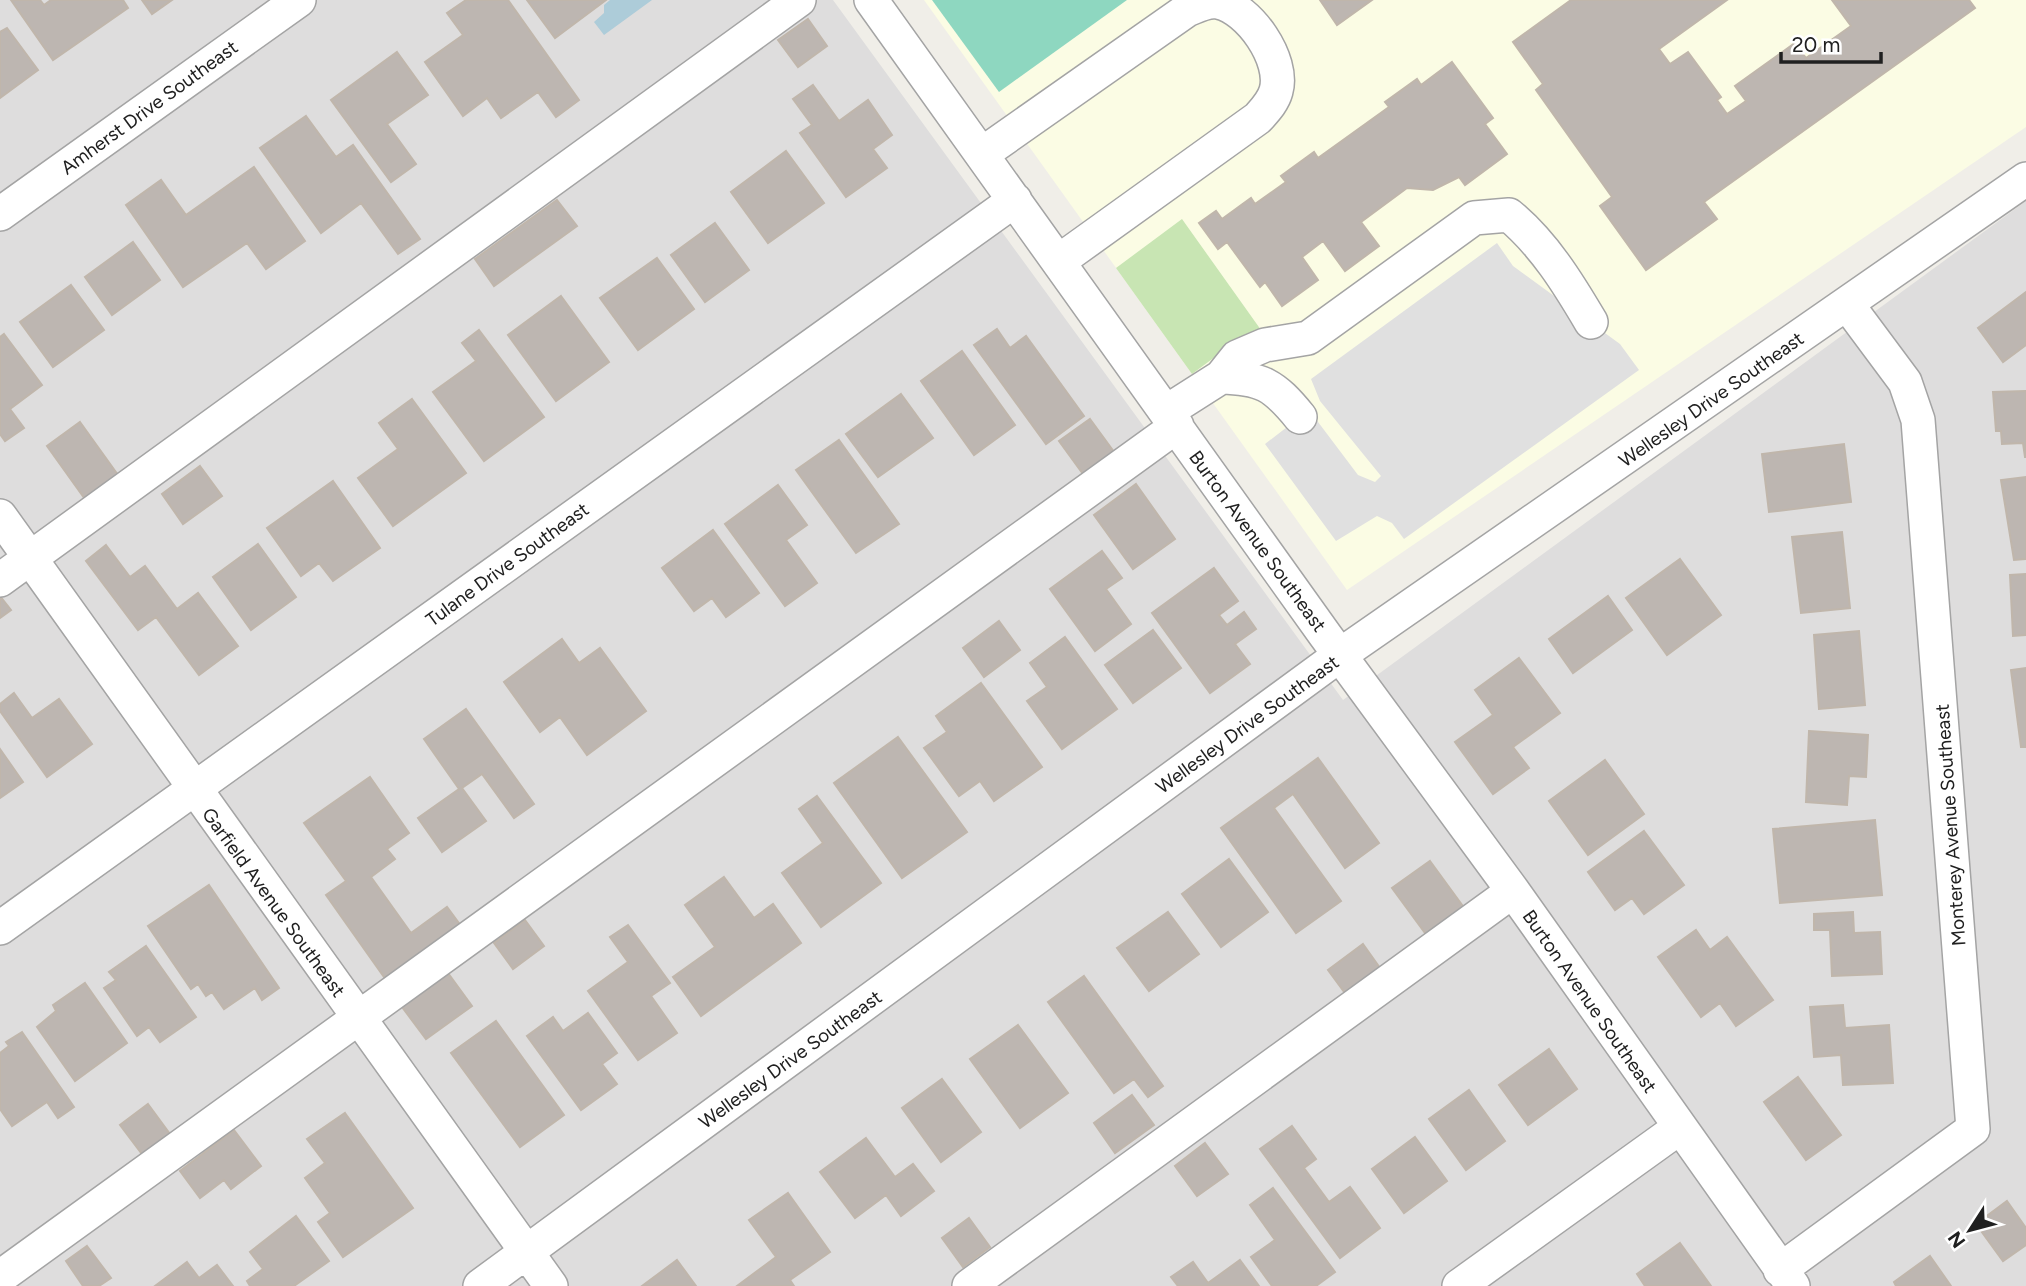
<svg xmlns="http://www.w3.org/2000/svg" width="2026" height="1286" viewBox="0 0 2026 1286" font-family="Figtree,sans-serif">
  <rect width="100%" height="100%" fill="#f0eee8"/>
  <!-- residential -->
  <path fill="#dedddd" d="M 0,0 L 833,0 L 1343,700 L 2026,201 L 2026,1286 L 0,1286 Z"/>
  <!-- education -->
  <path fill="#fbfce4" d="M 924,0 L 2026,0 L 2026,127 L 1347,590 Z"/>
  <!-- grass -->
  <path fill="#c8e5b3" d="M 1182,219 L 1261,330 L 1235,342 L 1192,374 L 1116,268 Z"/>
  <!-- pitch -->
  <path fill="#8ed7c0" d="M 932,0 L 1127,0 L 999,92 Z"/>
  <!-- parking -->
  <path fill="#e0e0e0" d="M 1497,243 L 1513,266 L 1620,344 L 1639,370 L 1404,539 L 1392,523 L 1377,516 L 1336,541 L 1265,444 L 1309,410 L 1358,475 L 1375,482 L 1381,476 L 1320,401 L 1311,379 Z"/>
  <!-- water -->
  <path fill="#adccd9" d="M 610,0 L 652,0 L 604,35 L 594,22 L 604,13 L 604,5 Z"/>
  <!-- building -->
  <path fill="#bdb6b1" stroke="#c0b6ab" stroke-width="2" d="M 11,0 L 40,0 L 44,5 L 51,0 L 123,0 L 128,8 L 53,60 Z
    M 142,0 L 172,0 L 152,14 Z
    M 466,0 L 508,0 L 579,100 L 556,117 L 538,92 L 501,118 L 487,98 L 463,116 L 425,62 L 463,35 L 447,13 Z
    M 527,0 L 606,0 L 555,38 Z
    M 1320,0 L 1372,0 L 1337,25 Z
    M 1571,0 L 1727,0 L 1659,49 L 1670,64 L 1688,52 L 1721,97 L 1717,100 L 1727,114 L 1746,101 L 1735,86 L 1795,43 L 1806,58 L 1851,26 L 1832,0 L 1969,0 L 1975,8 L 1704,202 L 1717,219 L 1646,270 L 1600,206 L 1612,197 L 1536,90 L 1543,84 L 1513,42 Z
    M 808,19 L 827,46 L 798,67 L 778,40 Z
    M 7,28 L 38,70 L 0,98 L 0,32 Z
    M 397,52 L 428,95 L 387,124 L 416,164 L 391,182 L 331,100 Z
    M 1452,62 L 1493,118 L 1485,124 L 1507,154 L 1465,185 L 1459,177 L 1433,190 L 1407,188 L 1361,222 L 1379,246 L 1345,271 L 1323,241 L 1302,257 L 1318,280 L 1282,306 L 1265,282 L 1260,287 L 1227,242 L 1218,249 L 1199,223 L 1216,211 L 1222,219 L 1251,198 L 1255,204 L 1286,182 L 1281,176 L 1314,152 L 1318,158 L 1389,107 L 1385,102 L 1417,79 L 1421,85 Z
    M 813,85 L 839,121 L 868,100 L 892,135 L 873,149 L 887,168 L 846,197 L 800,133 L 812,125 L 793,99 Z
    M 306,116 L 336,157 L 353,145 L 420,239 L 398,254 L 361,203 L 321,233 L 260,148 Z
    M 786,151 L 824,203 L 768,243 L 731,192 Z
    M 254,167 L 305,241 L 266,269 L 247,243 L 183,287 L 126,205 L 161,180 L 186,215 Z
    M 557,200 L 577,226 L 494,286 L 475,259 Z
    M 715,223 L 749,270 L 705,302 L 671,255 Z
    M 133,242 L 160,280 L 112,315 L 85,277 Z
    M 657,258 L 694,309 L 638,350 L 600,298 Z
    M 71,285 L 104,330 L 53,367 L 20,322 Z
    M 2026,292 L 2026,345 L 2003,362 L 1978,328 Z
    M 561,296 L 609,362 L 556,401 L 508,335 Z
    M 997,329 L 1010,348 L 1026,336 L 1084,416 L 1046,444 L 974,345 Z
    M 479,330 L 544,417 L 484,461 L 433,392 L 476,361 L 462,343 Z
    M 4,334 L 42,385 L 10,409 L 24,428 L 5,441 L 0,434 L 0,337 Z
    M 962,351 L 1015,425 L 974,455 L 921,381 Z
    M 2026,391 L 2026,457 L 2025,457 L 2023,443 L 2002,444 L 2001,431 L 1996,431 L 1993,392 Z
    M 901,394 L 933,438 L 878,477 L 846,434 Z
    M 412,399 L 466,473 L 393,526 L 358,478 L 398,449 L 379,423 Z
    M 1090,419 L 1117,456 L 1086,478 L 1059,441 Z
    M 80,422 L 118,475 L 85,499 L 47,446 Z
    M 839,440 L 899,524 L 856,553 L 796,470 Z
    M 1844,444 L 1851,502 L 1769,512 L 1762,454 Z
    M 200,466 L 222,496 L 183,524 L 162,494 Z
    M 2026,477 L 2026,559 L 2014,560 L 2001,480 Z
    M 333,481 L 380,548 L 333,581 L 319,563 L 301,576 L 267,528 Z
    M 1136,484 L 1175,539 L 1133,569 L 1094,515 Z
    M 778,485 L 807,525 L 786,540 L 817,583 L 785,606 L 725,524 Z
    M 713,530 L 759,593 L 726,617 L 712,598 L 694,611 L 662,568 Z
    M 1842,532 L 1850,608 L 1801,613 L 1792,537 Z
    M 258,544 L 296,597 L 251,630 L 213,577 Z
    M 106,545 L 130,577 L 145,566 L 177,609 L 198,593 L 238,646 L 199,675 L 156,617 L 138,630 L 86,561 Z
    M 1102,551 L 1122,578 L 1106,589 L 1131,624 L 1095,651 L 1050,589 Z
    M 1680,559 L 1721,615 L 1667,655 L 1626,598 Z
    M 1214,568 L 1238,601 L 1219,615 L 1227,625 L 1244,612 L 1256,629 L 1235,644 L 1250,664 L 1210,693 L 1152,613 Z
    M 2026,574 L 2026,635 L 2013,636 L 2010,575 Z
    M 0,596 L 11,610 L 0,618 Z
    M 1608,596 L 1632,630 L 1573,673 L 1549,639 Z
    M 999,621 L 1020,650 L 984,677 L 963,648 Z
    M 1153,630 L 1181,668 L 1133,703 L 1105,665 Z
    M 1859,631 L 1865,705 L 1819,709 L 1814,635 Z
    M 1065,637 L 1117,709 L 1062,749 L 1027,701 L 1047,687 L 1030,663 Z
    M 562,639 L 579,663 L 600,648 L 646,711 L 587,755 L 560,717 L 540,732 L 504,682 Z
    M 1519,658 L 1560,713 L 1513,747 L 1529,768 L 1493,794 L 1455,742 L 1493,715 L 1475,690 Z
    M 2026,668 L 2026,747 L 2021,747 L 2011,670 Z
    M 981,683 L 1042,767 L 994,801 L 980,781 L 959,796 L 924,748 L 947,732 L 936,716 Z
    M 14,693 L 32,718 L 59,699 L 92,744 L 47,777 L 0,711 L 0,704 Z
    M 466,709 L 534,804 L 514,818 L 482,774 L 462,788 L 486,821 L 442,852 L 418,818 L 459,789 L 424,739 Z
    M 1809,731 L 1868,735 L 1866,777 L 1849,776 L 1847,805 L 1806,802 Z
    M 898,737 L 967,832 L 902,878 L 834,783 Z
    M 0,749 L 23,782 L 0,798 Z
    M 1318,758 L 1379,843 L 1345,868 L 1293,794 L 1274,808 L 1341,901 L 1296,933 L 1221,828 Z
    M 1605,760 L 1644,814 L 1588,855 L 1549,801 Z
    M 370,777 L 409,833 L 387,849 L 395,859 L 371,877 L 411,933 L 447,907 L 464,930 L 389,984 L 326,895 L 346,881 L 304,823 Z
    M 817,796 L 881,883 L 821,927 L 782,873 L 823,843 L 799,809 Z
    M 1875,820 L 1882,895 L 1780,903 L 1773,829 Z
    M 1644,831 L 1684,885 L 1644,914 L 1632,898 L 1615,910 L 1588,872 Z
    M 1229,859 L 1268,912 L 1221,947 L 1182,894 Z
    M 1430,861 L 1465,909 L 1428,937 L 1392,888 Z
    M 724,877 L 754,918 L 773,904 L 801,943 L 701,1016 L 673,977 L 715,947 L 685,905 Z
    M 209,885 L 279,988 L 262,1000 L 255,988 L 224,1009 L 212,992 L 206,996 L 198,984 L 191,989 L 148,926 Z
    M 1168,912 L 1199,954 L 1149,991 L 1117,948 Z
    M 1853,912 L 1854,933 L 1880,932 L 1882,974 L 1832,976 L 1830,930 L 1814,930 L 1814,914 Z
    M 525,920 L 544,946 L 513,969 L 494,943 Z
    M 628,925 L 670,983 L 651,996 L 677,1033 L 638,1060 L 588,991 L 628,962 L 610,937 Z
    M 1696,930 L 1710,950 L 1727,937 L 1773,1000 L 1736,1026 L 1720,1003 L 1701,1017 L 1658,957 Z
    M 1363,944 L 1380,968 L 1345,993 L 1328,970 Z
    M 146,946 L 196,1017 L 160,1042 L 149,1027 L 137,1036 L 104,988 L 116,980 L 109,972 Z
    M 448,973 L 472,1006 L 426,1039 L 402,1007 Z
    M 1084,976 L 1163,1086 L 1148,1097 L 1134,1079 L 1114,1093 L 1048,1002 Z
    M 85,983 L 127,1043 L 75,1081 L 37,1027 L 56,1011 L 53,1005 Z
    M 1843,1005 L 1845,1028 L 1889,1025 L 1893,1083 L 1843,1085 L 1841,1055 L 1814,1057 L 1810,1007 Z
    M 588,1013 L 617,1053 L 602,1064 L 617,1084 L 581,1110 L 527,1036 L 553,1017 L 563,1031 Z
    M 496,1021 L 564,1115 L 520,1147 L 451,1053 Z
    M 1018,1025 L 1068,1093 L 1020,1128 L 970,1059 Z
    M 22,1032 L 74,1107 L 58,1118 L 47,1102 L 12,1126 L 0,1109 L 0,1053 L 9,1046 L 6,1042 Z
    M 1549,1049 L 1577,1089 L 1528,1125 L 1499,1085 Z
    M 1798,1077 L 1841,1135 L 1806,1160 L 1764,1102 Z
    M 942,1079 L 981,1132 L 941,1162 L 902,1108 Z
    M 1469,1090 L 1505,1141 L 1466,1170 L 1429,1119 Z
    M 1132,1095 L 1154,1125 L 1115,1153 L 1094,1123 Z
    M 148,1104 L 170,1134 L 142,1154 L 120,1125 Z
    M 345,1113 L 413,1208 L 343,1257 L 318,1222 L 330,1213 L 305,1178 L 325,1163 L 307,1139 Z
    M 1292,1126 L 1316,1159 L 1304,1168 L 1329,1202 L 1350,1187 L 1380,1228 L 1340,1258 L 1260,1149 Z
    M 234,1130 L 261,1166 L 231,1189 L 224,1180 L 200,1198 L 180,1171 Z
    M 1415,1137 L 1447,1181 L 1404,1213 L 1372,1169 Z
    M 866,1138 L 895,1177 L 913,1164 L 934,1191 L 901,1216 L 886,1195 L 855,1218 L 820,1172 Z
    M 1205,1143 L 1228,1174 L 1197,1196 L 1175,1166 Z
    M 1273,1188 L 1335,1272 L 1316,1286 L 1272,1286 L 1251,1257 L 1275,1240 L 1250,1205 Z
    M 788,1193 L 830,1252 L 790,1280 L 794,1286 L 737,1286 L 776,1257 L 749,1220 Z
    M 2007,1201 L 2026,1228 L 2026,1245 L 2003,1261 L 1976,1224 Z
    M 296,1216 L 329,1261 L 294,1286 L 250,1286 L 247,1281 L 263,1269 L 250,1252 Z
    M 969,1218 L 990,1247 L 963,1267 L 942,1238 Z
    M 1680,1243 L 1711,1286 L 1645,1286 L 1637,1274 Z
    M 87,1246 L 111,1278 L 99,1286 L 83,1286 L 66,1261 Z
    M 1930,1256 L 1951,1286 L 1896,1286 L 1894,1282 Z
    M 677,1260 L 696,1286 L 642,1286 Z
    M 1240,1260 L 1259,1286 L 1178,1286 L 1171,1277 L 1193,1262 L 1208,1283 Z
    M 187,1262 L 199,1278 L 217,1265 L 233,1286 L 155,1286 Z"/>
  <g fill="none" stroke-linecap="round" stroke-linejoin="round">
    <defs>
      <path id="minor" d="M 871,0 L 1325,635 L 1513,891 L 1793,1286
        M 982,154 L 1187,10 C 1197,6 1207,0 1218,2 C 1249,8 1285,60 1276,91 C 1273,102 1265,110 1258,118 L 1059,261
        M 0,214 L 299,0
        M 1221,377 C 1262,378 1274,385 1300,417
        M 1166,412 L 1221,377 L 1237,357 L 1265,345 L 1308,338 L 1474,218 L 1509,215 C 1544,244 1568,283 1591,322
        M 0,516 L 551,1286
        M 0,580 L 799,0
        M 0,928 L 1015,200
        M 1780,1270 L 1973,1129 L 1918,420 L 1905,382 L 1847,304
        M 0,1277 L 1177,426
        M 480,1286 L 1340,655 L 2026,179
        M 969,1286 L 1513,891
        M 1459,1286 L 1679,1128"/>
    </defs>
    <!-- minor casing -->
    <use href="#minor" stroke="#a4a4a4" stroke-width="36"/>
    <!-- minor -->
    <use href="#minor" stroke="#fff" stroke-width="33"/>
  </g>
  <g text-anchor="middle" stroke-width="5" stroke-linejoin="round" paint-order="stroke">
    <!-- street labels -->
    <g font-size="19" fill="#202020" stroke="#fff">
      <text transform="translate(149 107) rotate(-36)" y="7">Amherst Drive Southeast</text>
      <text transform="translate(1711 399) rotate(-35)" y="7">Wellesley Drive Southeast</text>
      <text transform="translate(1258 541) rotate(54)" y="7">Burton Avenue Southeast</text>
      <text transform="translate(507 564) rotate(-36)" y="7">Tulane Drive Southeast</text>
      <text transform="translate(1247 724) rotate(-36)" y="7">Wellesley Drive Southeast</text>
      <text transform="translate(1950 825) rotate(-94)" y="7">Monterey Avenue Southeast</text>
      <text transform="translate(274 902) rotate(54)" y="7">Garfield Avenue Southeast</text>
      <text transform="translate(1590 1001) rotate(55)" y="7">Burton Avenue Southeast</text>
      <text transform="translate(790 1059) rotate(-36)" y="7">Wellesley Drive Southeast</text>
    </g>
  </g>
  <!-- north arrow -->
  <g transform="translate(1970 1230) rotate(234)" stroke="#ffffff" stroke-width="5" paint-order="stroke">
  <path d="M0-5L12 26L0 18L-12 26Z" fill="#202020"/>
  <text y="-10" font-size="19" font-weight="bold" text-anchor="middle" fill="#202020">N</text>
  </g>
  <!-- scale -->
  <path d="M1781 52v10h100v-10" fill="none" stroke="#202020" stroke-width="3.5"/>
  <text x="1792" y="52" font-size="21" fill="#202020" stroke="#ffffff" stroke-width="5" paint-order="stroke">20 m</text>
</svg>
